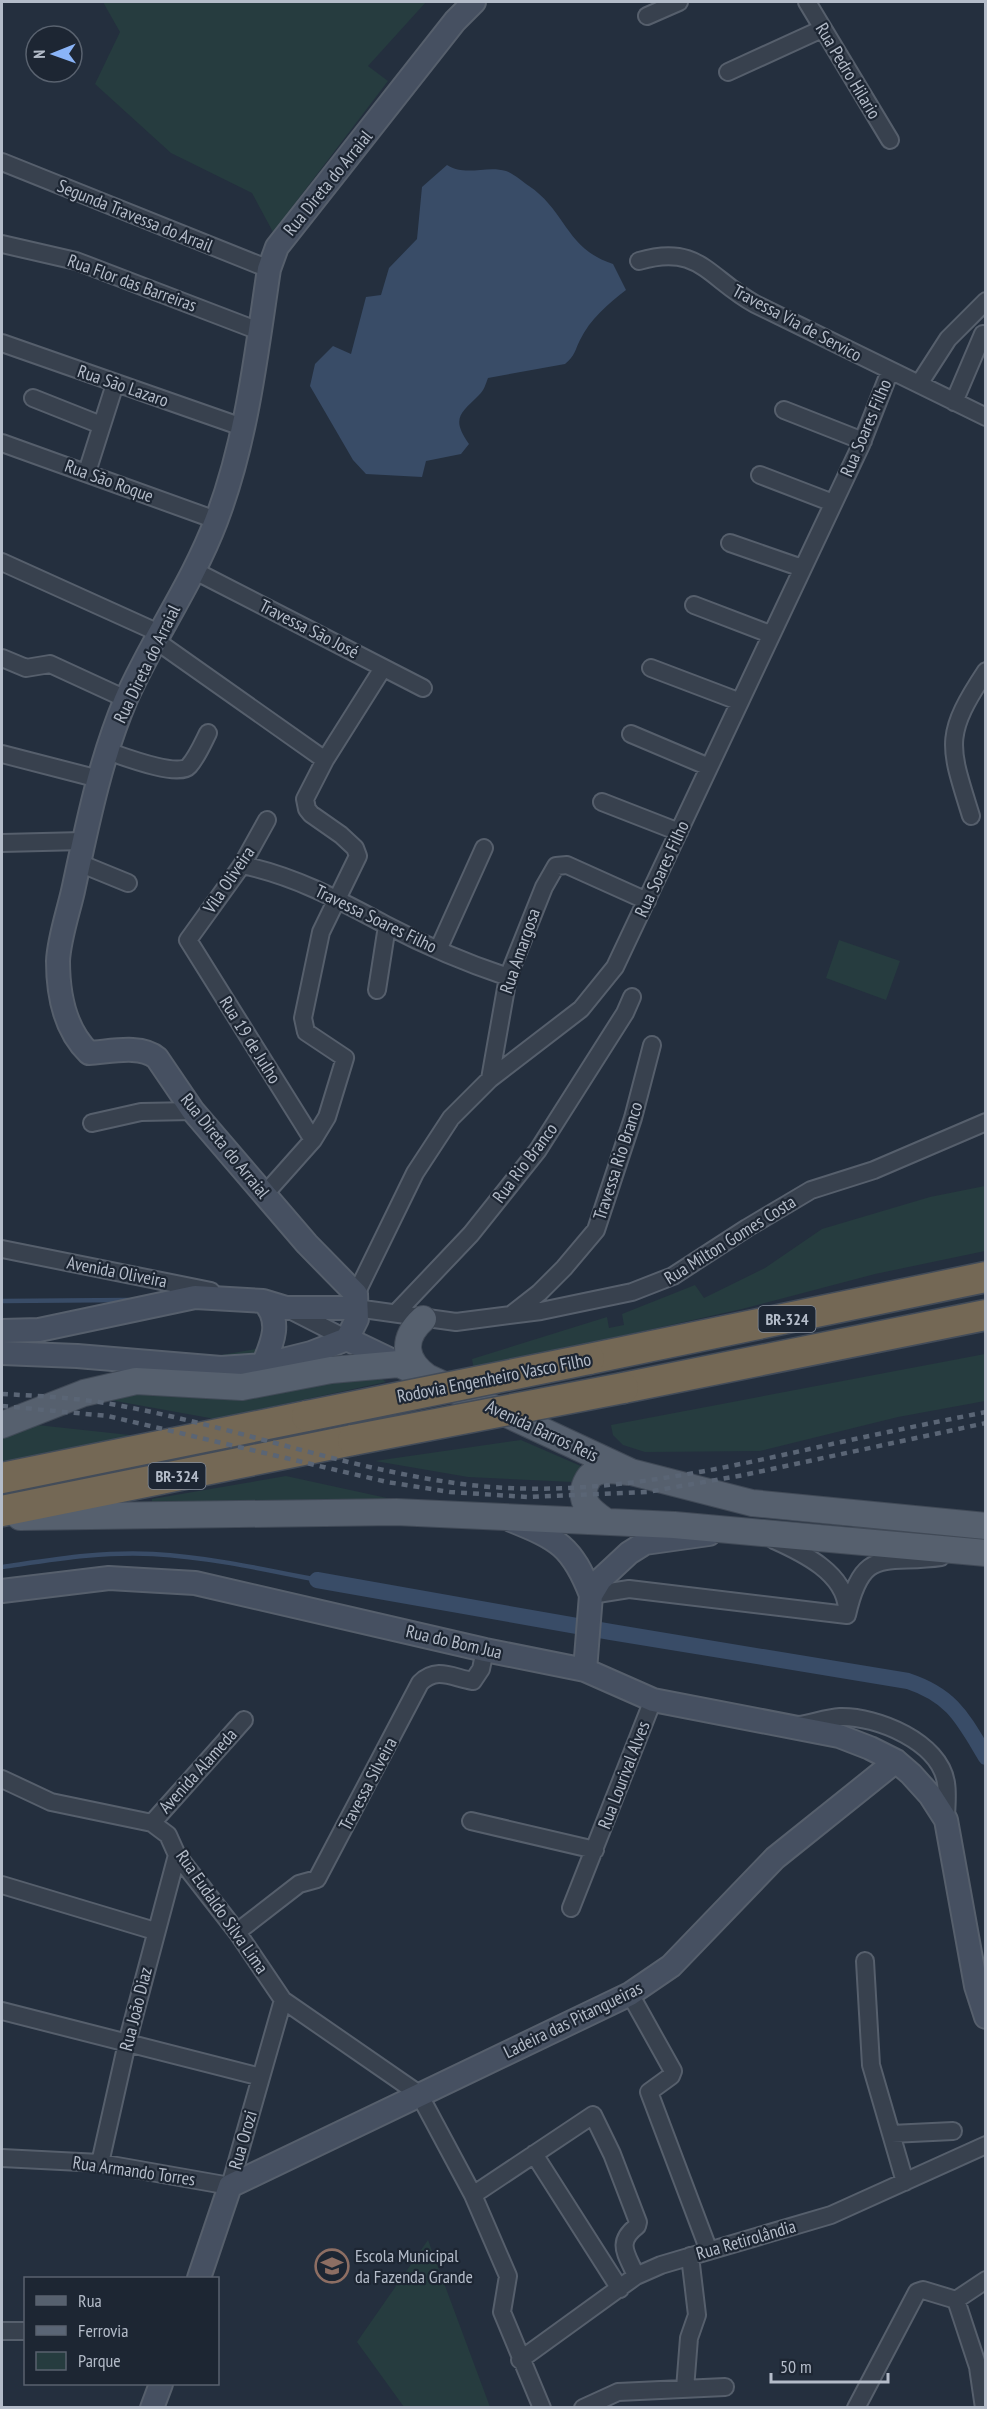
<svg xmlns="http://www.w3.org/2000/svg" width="987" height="2409" viewBox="0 0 987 2409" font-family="'PT Sans Narrow',sans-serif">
  <rect width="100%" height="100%" fill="#242f3e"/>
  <!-- green -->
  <path fill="#263c3f" d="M 103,2 L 426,2 L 368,66 L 388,81 L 273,232 L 252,193 L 171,153 L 95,84 L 120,32 Z
    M 839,940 L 900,961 L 886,1000 L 826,978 Z
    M 985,1186 L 985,1251 L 875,1274 L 742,1309 L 474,1369 L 472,1359 L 607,1317 L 609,1328 L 624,1325 L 622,1314 L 695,1285 L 704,1298 L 765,1268 L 822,1229 L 930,1197 Z
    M 261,1348 L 310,1350 L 361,1363 L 386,1382 L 215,1419 L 99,1398 L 210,1357 Z
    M 985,1354 L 985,1401 L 898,1417 L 760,1451 L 645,1452 L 623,1445 L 613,1435 L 611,1425 Z
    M 37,1425 L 139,1436 L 2,1464 L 2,1439 Z
    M 521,1440 L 583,1467 L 573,1482 L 468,1477 L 375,1461 Z
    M 286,1476 L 396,1500 L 152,1505 L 152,1499 Z
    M 428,2240 L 490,2407 L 404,2407 L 357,2342 Z"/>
  <!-- water -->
  <path fill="#394c67" d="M 447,165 C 466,177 486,165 506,171 C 514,174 523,182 529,186 C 566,211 566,249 613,264 L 626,290 C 608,304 590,319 580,340 C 575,350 575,356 565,364 L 488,378 C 486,383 484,391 479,395 C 460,414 451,418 469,444 L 461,454 L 426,461 L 422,477 L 366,474 L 353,460 L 310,386 L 315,364 L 333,346 L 351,354 L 366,297 L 381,295 L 389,268 L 417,239 L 422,187 Z"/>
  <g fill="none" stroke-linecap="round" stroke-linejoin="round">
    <!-- stream -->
    <path stroke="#394c67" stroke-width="4.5" d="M 2,1301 L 128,1300
      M 2,1567 C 51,1560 103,1551 153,1554 C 208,1557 263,1569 317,1580"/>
    <!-- canal -->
    <path stroke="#394c67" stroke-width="16" d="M 317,1580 L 611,1632 L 908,1681 C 953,1696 963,1719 986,1757"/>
    <defs>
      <path id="street" d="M 807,2 L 890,140
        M 647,16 L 679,2
        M 728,72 L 822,29
        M 2,162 L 269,269
        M 2,244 L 76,261 L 259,331
        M 639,261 C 699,243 708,278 755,304 L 986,417
        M 2,343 L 245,428
        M 919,384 L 948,339 L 986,301
        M 33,398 L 101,425
        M 954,402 L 983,334
        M 784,410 L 863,441
        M 2,443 L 216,520
        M 87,472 L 115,384
        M 760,475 L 833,503
        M 730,543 L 802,568
        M 2,562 L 159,633
        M 195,571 L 423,688
        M 694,605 L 770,634
        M 155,640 L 325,760
        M 2,658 L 26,668 L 50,664 L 126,699
        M 651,668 L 738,701
        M 631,734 L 709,767
        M 107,751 C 122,756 179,778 189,766 C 197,757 203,743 208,733
        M 2,754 L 99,779
        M 602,802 L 679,832
        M 971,816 C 949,745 943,736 986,671
        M 267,820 L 242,865 L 188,940 L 313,1140
        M 2,843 L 83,841
        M 79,863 L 128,883
        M 242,865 C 295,876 339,900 386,925 C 426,946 466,963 508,977
        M 438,950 L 484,848
        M 377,990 L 387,926
        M 490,1079 L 508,977 L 544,887 L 556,866 L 567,865 L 647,901
        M 92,1123 L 141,1112 L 193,1111
        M 264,1195 L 313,1140 L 327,1117 L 345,1058 L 306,1032 L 303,1018 L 321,932 L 358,856 L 355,848 L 341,835 L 311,814 L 307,809 L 305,799 L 325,760 L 383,668
        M 2,1249 L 211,1291
        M 356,1294 L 415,1173 L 451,1118 L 490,1079 L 581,1009 L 615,967 L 861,445 L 890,371
        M 356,1308 L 456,1322 L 541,1311 L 632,1292 L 673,1276 L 747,1228 L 811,1190 L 874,1170 L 986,1122
        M 290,1310 L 347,1339
        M 396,1313 L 471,1234 L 538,1150 L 625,1013 L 632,997
        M 512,1314 L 539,1293 L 564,1268 L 596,1230 L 633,1118 L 652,1045
        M 774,1540 C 803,1553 845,1573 847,1609
        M 591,1595 L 629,1589 L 847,1615
        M 847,1615 C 863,1545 884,1565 941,1557
        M 799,1725 C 812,1723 827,1718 840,1717 C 877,1716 940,1742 946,1783 C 948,1795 946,1808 946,1820
        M 2,1779 L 51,1802 L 152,1823 L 168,1835 L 177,1855 L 237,1932 L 283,2000 L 419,2094 L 473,2195 L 508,2276 L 502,2312 L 542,2408
        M 471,1821 L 595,1850
        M 152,1823 L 244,1720
        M 2,1885 L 155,1931
        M 571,1908 L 653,1700
        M 237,1932 L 299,1884 L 317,1879 L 420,1683 C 437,1666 453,1678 473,1681 L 481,1669 L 485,1650
        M 865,1961 L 871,2065 L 905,2182
        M 630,1994 L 673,2071 L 671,2076 L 649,2092 L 709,2251
        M 2,2011 L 261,2077
        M 891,2134 L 953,2131
        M 534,2154 L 620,2289
        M 2,2158 L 100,2163 L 230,2186 L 283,2000
        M 100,2163 L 127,2043 L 177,1855
        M 473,2195 L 593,2115 L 612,2154 L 638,2222 L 637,2226 C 615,2243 627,2254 636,2276
        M 956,2300 L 978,2367 L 984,2408
        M 2,2331 L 26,2331
        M 520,2360 L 636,2276 L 661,2265 L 831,2215 L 986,2145
        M 685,2389 L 689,2338 L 697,2315 L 690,2256
        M 583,2408 L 618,2392 L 725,2387
        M 856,2408 L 917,2292 L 923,2290 L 956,2300 L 986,2280"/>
      <path id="secondary" d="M 2,1331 L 39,1330 L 195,1297 L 263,1301 L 286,1308 L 356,1308
        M 347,1339 L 357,1319 L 356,1294 L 307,1244 L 193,1111 L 157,1058 C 141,1044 109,1052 89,1053 C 65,1030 58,994 58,961 C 59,939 68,913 73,891 C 87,826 100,760 126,699 C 153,638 192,584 216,521 C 247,440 256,355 269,269 L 277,247 L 455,21 L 474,2
        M 2,1353 L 77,1356 L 221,1368 L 263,1365 L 311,1353 L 347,1339 L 399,1364
        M 263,1365 C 272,1344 283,1320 263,1301
        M 511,1520 C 558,1539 572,1546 591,1595
        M 2,1591 L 109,1578 L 195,1583 L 485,1650 L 585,1670 L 653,1700 L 839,1736 L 870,1748 L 896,1761 L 911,1774 L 930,1795 L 946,1820 L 976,1986 L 986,2017
        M 585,1670 L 591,1595 L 600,1580 L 629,1553 L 645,1543 L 709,1534
        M 199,2278 L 230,2186 L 630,1994 L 671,1966 L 775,1858 L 896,1761
        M 152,2408 L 161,2384"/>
      <path id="primary" d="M 423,1319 C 401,1339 404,1360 427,1377
        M 2,1425 L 84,1393 L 136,1381 L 242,1387 L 331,1370 L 399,1364 L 631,1472 L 752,1503 L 986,1526
        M 20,1517 L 396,1512 L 674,1525 L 986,1553
        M 605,1521 C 591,1511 578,1502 586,1483 C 588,1479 590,1475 595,1473 C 604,1468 618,1471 628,1472"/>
      <path id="highway" d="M 589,1359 L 986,1277
        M 623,1388 L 986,1315
        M 2,1478 L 307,1416
        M 2,1511 L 353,1440"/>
    </defs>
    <!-- street casing -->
    <use href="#street" stroke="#565f6c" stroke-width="20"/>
    <!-- secondary casing -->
    <use href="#secondary" stroke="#565f6c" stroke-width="26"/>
    <!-- primary casing -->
    <use href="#primary" stroke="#414a57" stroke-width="28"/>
    <!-- highway casing -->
    <use href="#highway" stroke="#434c59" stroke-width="33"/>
    <!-- street -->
    <use href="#street" stroke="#38414e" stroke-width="16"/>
    <!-- secondary -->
    <use href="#secondary" stroke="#465061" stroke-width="22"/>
    <!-- primary -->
    <use href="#primary" stroke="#56606e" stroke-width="26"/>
    <!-- highway -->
    <use href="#highway" stroke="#746855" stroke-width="30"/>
    <!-- rail -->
    <path stroke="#5a6575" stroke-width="4.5" stroke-dasharray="6 6" stroke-linecap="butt" d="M 2,1394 C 41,1396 82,1398 122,1406 C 234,1427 341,1467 455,1483 C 578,1501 703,1473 823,1446 C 877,1434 931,1423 986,1412
      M 2,1406 L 108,1416 L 387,1482 L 450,1492 L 528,1497 L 647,1492 L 744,1475 L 986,1423"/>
    <defs>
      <path id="highway-bridge" d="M 307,1416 L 589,1359
        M 353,1440 L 623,1388"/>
    </defs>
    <!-- highway-bridge casing -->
    <use href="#highway-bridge" stroke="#434c59" stroke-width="33" stroke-linecap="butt"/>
    <!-- highway-bridge -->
    <use href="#highway-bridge" stroke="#746855" stroke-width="30"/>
  </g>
  <!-- icons -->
  <defs>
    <symbol id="school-ring" viewBox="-11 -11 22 22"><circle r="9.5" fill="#1d2633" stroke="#8d6e63" stroke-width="1.5"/><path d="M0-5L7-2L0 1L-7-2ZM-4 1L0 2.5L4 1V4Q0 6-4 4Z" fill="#8d6e63"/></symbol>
  </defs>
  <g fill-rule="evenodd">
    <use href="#school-ring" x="313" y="2247" width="38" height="38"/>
  </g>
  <g text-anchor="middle" stroke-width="4.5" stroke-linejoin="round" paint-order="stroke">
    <!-- shield labels -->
    <g fill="#1d2633" stroke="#878f9c" stroke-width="1.5">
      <rect x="758.5" y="1306" width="57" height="26" rx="4.5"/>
      <rect x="148.5" y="1463" width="57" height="26" rx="4.5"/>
    </g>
    <g font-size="16" font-weight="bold" fill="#b4bcc9">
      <text x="787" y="1325">BR-324</text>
      <text x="177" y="1482">BR-324</text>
    </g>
    <!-- street labels -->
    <g font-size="18" fill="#b4bcc9" stroke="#1d2633">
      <text transform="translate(848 71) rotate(59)" y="6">Rua Pedro Hilario</text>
      <text transform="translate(328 183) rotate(-51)" y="6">Rua Direta do Arraial</text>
      <text transform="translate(135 216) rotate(22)" y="6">Segunda Travessa do Arrail</text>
      <text transform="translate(132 283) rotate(20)" y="6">Rua Flor das Barreiras</text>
      <text transform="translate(797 323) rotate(28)" y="6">Travessa Via de Servico</text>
      <text transform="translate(123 386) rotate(19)" y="6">Rua São Lazaro</text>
      <text transform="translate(866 428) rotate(-67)" y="6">Rua Soares Filho</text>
      <text transform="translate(109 481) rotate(20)" y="6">Rua São Roque</text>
      <text transform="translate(309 629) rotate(27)" y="6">Travessa São José</text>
      <text transform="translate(147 664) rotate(-64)" y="6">Rua Direta do Arraial</text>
      <text transform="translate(662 869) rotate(-65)" y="6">Rua Soares Filho</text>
      <text transform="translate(229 880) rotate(-56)" y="6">Vila Oliveira</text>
      <text transform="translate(376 919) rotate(26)" y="6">Travessa Soares Filho</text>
      <text transform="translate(520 951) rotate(-71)" y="6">Rua Amargosa</text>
      <text transform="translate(250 1040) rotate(58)" y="6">Rua 19 de Julho</text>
      <text transform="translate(225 1146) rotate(51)" y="6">Rua Direta do Arraial</text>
      <text transform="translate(618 1161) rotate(-72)" y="6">Travessa Rio Branco</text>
      <text transform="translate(525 1163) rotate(-53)" y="6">Rua Rio Branco</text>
      <text transform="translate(730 1240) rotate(-32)" y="6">Rua Milton Gomes Costa</text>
      <text transform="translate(117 1272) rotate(11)" y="6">Avenida Oliveira</text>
      <text transform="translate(494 1378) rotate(-11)" y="6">Rodovia Engenheiro Vasco Filho</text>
      <text transform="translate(542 1431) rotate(25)" y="6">Avenida Barros Reis</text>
      <text transform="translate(454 1642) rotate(13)" y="6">Rua do Bom Jua</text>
      <text transform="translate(198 1771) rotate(-48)" y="6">Avenida Alameda</text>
      <text transform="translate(624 1775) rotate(-69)" y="6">Rua Lourival Alves</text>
      <text transform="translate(368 1784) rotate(-62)" y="6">Travessa Silveira</text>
      <text transform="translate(222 1912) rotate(55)" y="6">Rua Eudaldo Silva Lima</text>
      <text transform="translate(136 2009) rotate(-76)" y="6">Rua João Diaz</text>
      <text transform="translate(573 2020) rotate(-26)" y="6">Ladeira das Pitangueiras</text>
      <text transform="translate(243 2140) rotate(-74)" y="6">Rua Orozi</text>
      <text transform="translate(134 2171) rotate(8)" y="6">Rua Armando Torres</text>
      <text transform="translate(746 2240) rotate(-16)" y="6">Rua Retirolândia</text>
    </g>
    <!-- poi labels -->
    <g font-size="18" fill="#b4bcc9" stroke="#1d2633" text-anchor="start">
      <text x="355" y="2262">Escola Municipal<tspan x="355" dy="21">da Fazenda Grande</tspan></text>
    </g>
  </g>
  <!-- border -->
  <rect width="987" height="2409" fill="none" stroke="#b4bcc9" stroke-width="6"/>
  <!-- legend -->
  <rect x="24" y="2277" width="195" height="108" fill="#1d2633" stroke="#59626f" stroke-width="1.5"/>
  <rect x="36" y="2296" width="30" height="9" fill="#56606e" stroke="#59626f" stroke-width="1.5"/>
  <text x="78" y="2307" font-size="18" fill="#b4bcc9">Rua</text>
  <rect x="36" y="2326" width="30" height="9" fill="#5a6575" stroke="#59626f" stroke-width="1.5"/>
  <text x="78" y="2337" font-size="18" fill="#b4bcc9">Ferrovia</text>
  <rect x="36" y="2352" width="30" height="18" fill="#263c3f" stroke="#59626f" stroke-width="1.5"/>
  <text x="78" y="2367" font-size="18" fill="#b4bcc9">Parque</text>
  <!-- north arrow -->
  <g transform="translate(54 54) rotate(269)"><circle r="28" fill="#1d2633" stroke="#59626f" stroke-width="1.5"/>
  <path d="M0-4.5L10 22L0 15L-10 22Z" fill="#8ab4f8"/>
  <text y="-9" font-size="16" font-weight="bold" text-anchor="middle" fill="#b4bcc9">N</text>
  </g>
  <!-- scale -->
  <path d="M771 2373v9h117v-9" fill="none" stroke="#b4bcc9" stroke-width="3"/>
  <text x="780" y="2373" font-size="18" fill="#b4bcc9" stroke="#1d2633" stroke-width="4.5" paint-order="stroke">50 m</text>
</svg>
